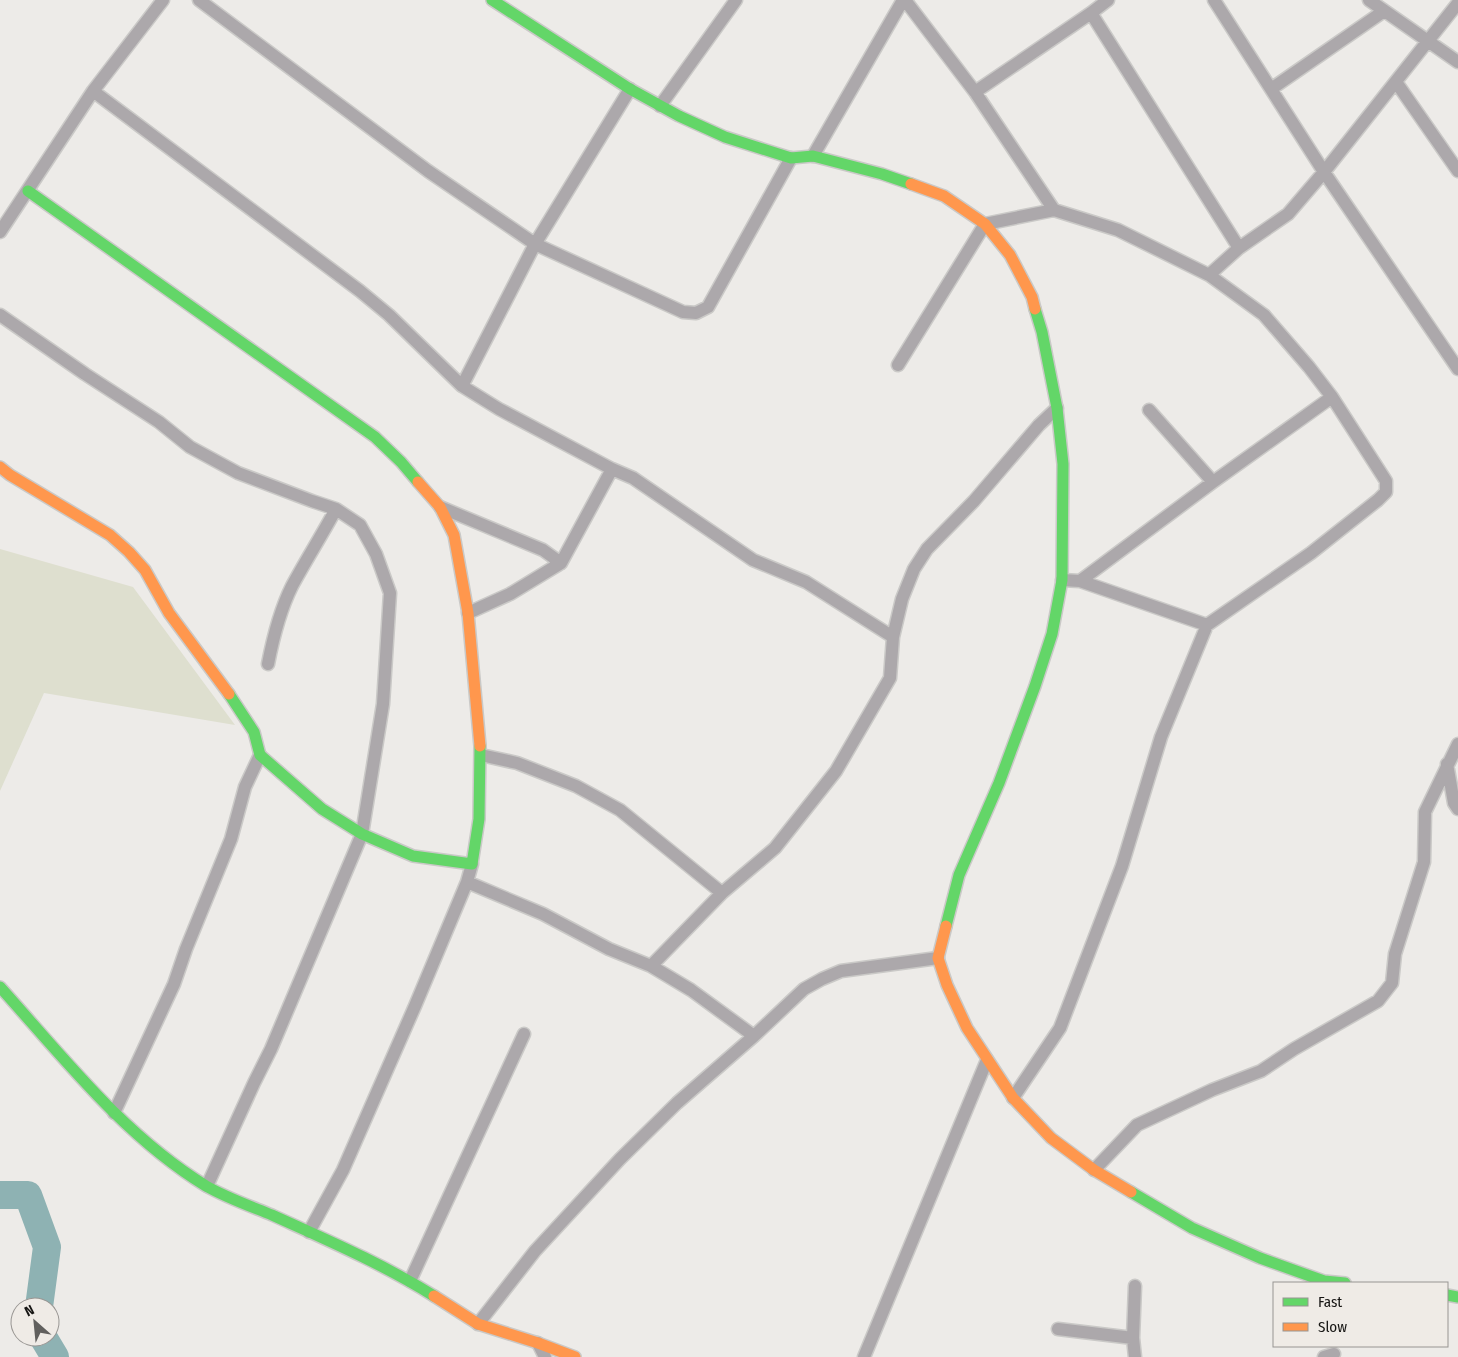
<svg xmlns="http://www.w3.org/2000/svg" width="1458" height="1357" viewBox="0 0 1458 1357" font-family="'Fira Sans Condensed',sans-serif">
  <rect width="100%" height="100%" fill="#edebe8"/>
  <!-- green -->
  <path fill="#dedfcf" d="M 0,549 L 133,587 L 235,725 L 44,693 L 0,791 Z"/>
  <g fill="none" stroke-linecap="round" stroke-linejoin="round">
    <!-- river -->
    <path stroke="#8eb2b3" stroke-width="28" d="M 0,1195 L 28,1195 L 47,1247 L 39,1307
      M 43,1337 L 55,1357"/>
    <defs>
      <path id="street" d="M 199,0 L 428,171 L 535,244 L 683,312 L 696,313 L 708,307 L 791,158
        M 905,0 L 975,92 L 1054,210
        M 1214,0 L 1324,172 L 1458,369
        M 1369,0 L 1458,62
        M 1091,13 L 1239,248
        M 1396,82 L 1458,171
        M 1271,89 L 1384,11
        M 93,91 L 360,291 L 389,315 L 462,386 L 499,409 L 612,469 L 633,478 L 753,560 L 806,582 L 893,637
        M 975,92 L 1091,13 L 1108,0
        M 660,106 L 736,0
        M 813,156 L 903,0
        M 0,232 L 93,91 L 163,0
        M 1209,275 L 1239,248 L 1288,214 L 1324,172 L 1458,3
        M 0,315 L 85,374 L 159,422 L 190,447 L 238,473 L 312,501 L 336,509 L 360,525 L 376,554 L 390,593 L 383,704 L 362,834 L 271,1049 L 254,1083 L 207,1186
        M 898,365 L 985,224 L 1054,210 L 1118,230 L 1209,275 L 1264,315 L 1309,367 L 1332,397 L 1386,481 L 1386,492 L 1378,500 L 1311,553 L 1207,625 L 1161,737 L 1122,866 L 1060,1028 L 1013,1098
        M 462,386 L 535,244 L 630,89
        M 1149,410 L 1213,482
        M 440,507 L 543,550 L 561,563
        M 1062,580 L 1080,581 L 1213,482 L 1332,397
        M 1080,581 L 1207,625
        M 468,613 L 510,594 L 561,563 L 612,469
        M 268,664 C 273,638 280,610 292,586 C 306,560 322,535 336,509
        M 481,755 L 517,763 L 576,786 L 620,810 L 722,893
        M 1447,764 L 1454,803 L 1458,809
        M 467,882 L 543,914 L 609,949 L 651,966 L 691,990 L 754,1036
        M 651,966 L 722,893 L 775,848 L 836,771 L 890,678 L 893,637 L 902,599 L 914,569 L 927,549 L 974,501 L 1039,425 L 1057,408
        M 114,1113 L 174,984 L 186,949 L 231,839 L 245,787 L 260,755
        M 1094,1170 L 1137,1125 L 1212,1090 L 1261,1071 L 1294,1049 L 1378,1001 L 1392,983 L 1395,954 L 1424,862 L 1425,812 L 1458,744
        M 309,1232 L 343,1170 L 415,1006 L 467,882 L 472,864
        M 410,1281 L 524,1034
        M 478,1324 L 535,1251 L 620,1159 L 677,1103 L 754,1036 L 804,989 L 822,979 L 841,971 L 938,958
        M 1058,1329 L 1133,1338
        M 538,1343 L 545,1357
        M 864,1357 L 987,1060
        M 1135,1357 L 1133,1338 L 1135,1286
        M 1324,1357 L 1334,1354"/>
      <path id="fast" d="M 492,0 L 630,89 L 679,116 L 725,137 L 791,158 L 813,156 L 882,174 L 911,184
        M 28,191 L 375,437 L 401,462 L 418,482
        M 229,694 L 254,732 L 260,755 L 322,809 L 362,834 L 413,856 L 472,864 L 479,819 L 480,746
        M 946,926 L 959,875 L 999,783 L 1035,686 L 1052,634 L 1062,580 L 1063,464 L 1057,408 L 1042,332 L 1035,309
        M 0,987 C 63,1057 124,1136 206,1186 C 227,1198 250,1206 272,1215 C 327,1240 383,1264 434,1296
        M 1131,1192 L 1192,1228 L 1260,1258 L 1324,1281 L 1345,1283
        M 1447,1295 L 1458,1297"/>
      <path id="slow" d="M 911,184 L 944,196 L 985,224 L 1010,255 L 1032,297 L 1035,309
        M 0,467 L 10,475 L 110,535 L 129,552 L 145,570 L 169,613 L 229,694
        M 418,482 L 440,507 L 454,535 L 468,613 L 480,746
        M 946,926 L 938,958 L 947,985 L 967,1028 L 1013,1098 L 1051,1138 L 1094,1170 L 1131,1192
        M 434,1296 L 478,1324 L 538,1343 L 575,1357"/>
    </defs>
    <!-- street casing -->
    <use href="#street" stroke="#cac9c7" stroke-width="15"/>
    <!-- fast casing -->
    <use href="#fast" stroke="#cac9c7" stroke-width="14"/>
    <!-- slow casing -->
    <use href="#slow" stroke="#cac9c7" stroke-width="14"/>
    <!-- street -->
    <use href="#street" stroke="#aca8ab" stroke-width="12"/>
    <!-- fast -->
    <use href="#fast" stroke="#63d668" stroke-width="11"/>
    <!-- slow -->
    <use href="#slow" stroke="#ff974d" stroke-width="11"/>
  </g>
  <!-- legend -->
  <rect x="1273" y="1282" width="175" height="65" fill="#efebe6" stroke="#989592"/>
  <rect x="1283" y="1298" width="25" height="8" fill="#63d668" stroke="#989592"/>
  <text x="1318" y="1307" font-size="15" fill="#161513">Fast</text>
  <rect x="1283" y="1323" width="25" height="8" fill="#ff974d" stroke="#989592"/>
  <text x="1318" y="1332" font-size="15" fill="#161513">Slow</text>
  <!-- north arrow -->
  <g transform="translate(35 1322) rotate(333)"><circle r="24" fill="#efebe6" stroke="#989592"/>
  <path d="M0-4L9 19L0 12L-9 19Z" fill="#61605e"/>
  <text y="-8" font-size="14" font-weight="bold" text-anchor="middle" fill="#161513">N</text>
  </g>
</svg>
